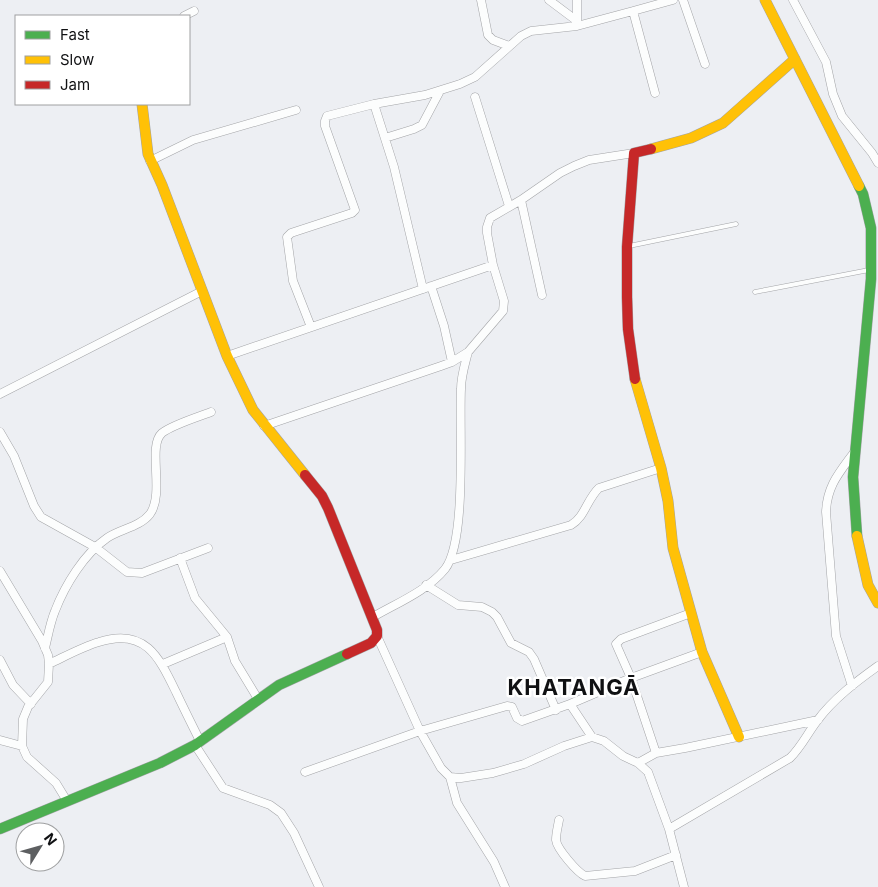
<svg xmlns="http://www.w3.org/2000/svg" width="878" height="887" viewBox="0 0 878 887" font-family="Inter,sans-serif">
  <rect width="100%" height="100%" fill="#edeff3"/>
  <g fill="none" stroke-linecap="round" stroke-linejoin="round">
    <defs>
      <path id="lane" d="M 629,246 L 736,224
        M 755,292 L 869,270"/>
      <path id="street" d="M 481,0 L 488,35 L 493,40 L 509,46
        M 549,0 L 577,21
        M 683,0 L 705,64
        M 793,0 L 826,62 L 833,94 L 842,116 L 872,153 L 878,163
        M 184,16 L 194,11
        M 577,23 L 577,0
        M 655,93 L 633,11 L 673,0
        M 475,97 L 509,206
        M 374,104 L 394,167 L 423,289
        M 385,138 L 414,129 L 422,125 L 440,91
        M 150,161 L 193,140 L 296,110
        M 521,200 L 542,295
        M 431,286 L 444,326 L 452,362
        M 311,327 L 293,281 L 287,237 L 291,233 L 352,213 L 355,210 L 325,126 L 325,121 L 327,116 L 374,104 L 425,95 L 460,84 L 475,77 L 521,36 L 531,31 L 577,26 L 633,11
        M 227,356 L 493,265
        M 0,394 L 202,291
        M 264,426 L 441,366 L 452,362 L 468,352 L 503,311 L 504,301 L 493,265 L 487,233 L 487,227 L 490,218 L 521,200 L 560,173 L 574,166 L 589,160 L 634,153
        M 0,432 L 14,456 L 34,506 L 41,517 L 95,547 L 127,572 L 142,573 L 208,548
        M 180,558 L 195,598 L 227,637 L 235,661 L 258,699
        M 451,560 L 571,525 C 585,517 587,499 599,488 L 661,468
        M 0,571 L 42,641 L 48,655 L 49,664 L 48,682 L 28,707 L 23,719 L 22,746 L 27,757 L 56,783 L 67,801
        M 426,585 L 458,605 L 482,607 L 492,612 L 497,617 L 511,643 L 529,652 L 534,659 L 556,710
        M 373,617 C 397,603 427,591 445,569 C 467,541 459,428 461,389 C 461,376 465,364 468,352
        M 377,636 L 420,731 L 441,768 L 450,777 L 461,778 L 493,773 L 524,764 L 564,746 L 592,737 L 604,741 L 623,756 L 638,763 L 648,772 L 669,829 L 684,887
        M 45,648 C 48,636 50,623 55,611 C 65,585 84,554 107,538 C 120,529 140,527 150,514 C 165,493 147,446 162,433 C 172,425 198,417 211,412
        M 0,660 L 13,685 L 31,704
        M 49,664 C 66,656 82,647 99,642 C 145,627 159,657 176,692 C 184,709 192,725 200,741
        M 163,664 L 227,637
        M 852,686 L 836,636 L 826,512 C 827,485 840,472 855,451
        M 592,737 L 570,704 L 631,678 L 702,652
        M 0,740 L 22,746
        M 195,745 L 223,788 L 270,805 L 281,813 L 294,833 L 319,887
        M 656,753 L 631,678 L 616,644 L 621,639 L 691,613
        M 638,763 L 656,753 L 685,748 L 818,720
        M 305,772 L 420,731 L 507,706 L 512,707 L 517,718 L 522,721 L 570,704
        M 450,777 L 457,803 L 494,862 L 505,887
        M 559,820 C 558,826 556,833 556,840 C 557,849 577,872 585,876 L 635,871 L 676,855
        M 669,829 L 790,758 C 802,746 807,734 817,721 C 833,699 857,681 878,666"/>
      <path id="fast" d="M 857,536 L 853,477 L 871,279 L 871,228 L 863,194 L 859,186
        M 0,829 L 160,763 L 195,745 L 279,685 L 347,654"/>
      <path id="slow" d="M 765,0 L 859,186
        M 142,104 L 148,154 L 162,185 L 227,356 L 253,410 L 305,475
        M 651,149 L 691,138 L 723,123 L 795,59
        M 635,379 L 661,468 L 668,501 L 673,548 L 702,652 L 739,737
        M 857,536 L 868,585 L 878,603"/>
      <path id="jam" d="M 635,379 L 628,329 L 627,297 L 627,247 L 634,153 L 651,149
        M 305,475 L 322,496 L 328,508 L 377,630 L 377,636 L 371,643 L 347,654"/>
    </defs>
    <!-- lane casing -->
    <use href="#lane" stroke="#a3a4a7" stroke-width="5"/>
    <!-- street casing -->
    <use href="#street" stroke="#a3a4a7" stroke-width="9"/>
    <!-- fast casing -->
    <use href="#fast" stroke="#a3a4a7" stroke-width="11"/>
    <!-- slow casing -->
    <use href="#slow" stroke="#a3a4a7" stroke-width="11"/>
    <!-- jam casing -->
    <use href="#jam" stroke="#a3a4a7" stroke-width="11"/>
    <!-- lane -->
    <use href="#lane" stroke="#fcfdfd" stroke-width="4"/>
    <!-- street -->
    <use href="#street" stroke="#fcfdfd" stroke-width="8"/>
    <!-- fast -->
    <use href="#fast" stroke="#4caf50" stroke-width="10"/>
    <!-- slow -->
    <use href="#slow" stroke="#ffc107" stroke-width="10"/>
    <!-- jam -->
    <use href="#jam" stroke="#c62828" stroke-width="10"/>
  </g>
  <g text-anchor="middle" stroke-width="5" stroke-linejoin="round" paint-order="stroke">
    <!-- district labels -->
    <g font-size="22" font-weight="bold" letter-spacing="1" fill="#101113" stroke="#fff">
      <text x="574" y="695">KHATANGĀ</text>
    </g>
  </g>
  <!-- legend -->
  <rect x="15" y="15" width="175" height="90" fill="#ffffff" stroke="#9fa0a1"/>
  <rect x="25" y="31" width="25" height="8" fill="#4caf50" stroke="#9fa0a1"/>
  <text x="60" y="40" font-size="15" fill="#101113">Fast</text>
  <rect x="25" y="56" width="25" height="8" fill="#ffc107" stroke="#9fa0a1"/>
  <text x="60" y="65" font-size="15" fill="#101113">Slow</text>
  <rect x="25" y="81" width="25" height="8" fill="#c62828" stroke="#9fa0a1"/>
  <text x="60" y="90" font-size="15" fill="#101113">Jam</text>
  <!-- north arrow -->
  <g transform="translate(40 847) rotate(53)"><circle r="24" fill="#ffffff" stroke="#9fa0a1"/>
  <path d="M0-4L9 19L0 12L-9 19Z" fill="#5d5f61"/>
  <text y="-8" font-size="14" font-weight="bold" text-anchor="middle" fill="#101113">N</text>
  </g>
</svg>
